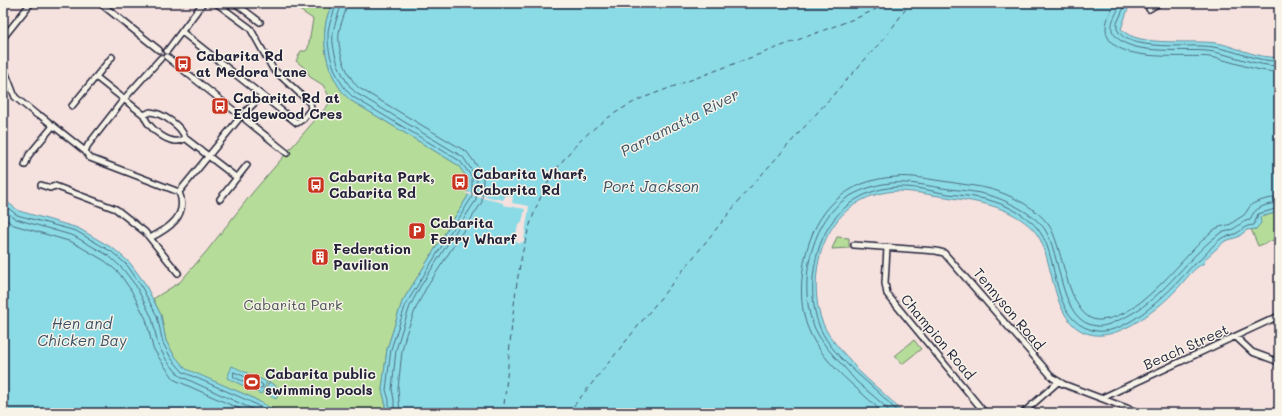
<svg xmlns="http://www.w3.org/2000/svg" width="1282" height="416" viewBox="0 0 1282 416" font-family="Mali,sans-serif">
  <rect width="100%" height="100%" fill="#f5e1de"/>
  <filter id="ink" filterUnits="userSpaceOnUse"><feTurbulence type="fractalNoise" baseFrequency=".025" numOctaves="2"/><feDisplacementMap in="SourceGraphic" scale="8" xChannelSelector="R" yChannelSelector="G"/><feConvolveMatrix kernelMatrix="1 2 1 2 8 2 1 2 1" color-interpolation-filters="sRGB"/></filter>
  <g filter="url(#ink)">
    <!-- green -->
    <path fill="#b5dd99" stroke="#6c806a" d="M 289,3 L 333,3 C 316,32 326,78 350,100 L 458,165 L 468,179 L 468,196 L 402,302 L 387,349 L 382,390 L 385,401 L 385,413 L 279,413 L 251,397 L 186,370 L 174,355 L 166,341 L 161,315 L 153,299 L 180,282 L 206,252 L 253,192 L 334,98 L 330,98 L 323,85 L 310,77 L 306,69 L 296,61 L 301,51 L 306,51 L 308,48 L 313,19 Z
      M 1279,212 L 1279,240 L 1276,239 L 1258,246 L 1251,229 L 1256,229 L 1260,217 Z
      M 837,237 L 849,238 L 849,248 L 832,249 Z
      M 914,340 L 921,349 L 902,364 L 895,356 Z"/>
    <!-- water -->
    <path fill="#8bdbe6" stroke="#6191a2" d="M 333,3 L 1130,3 L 1121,29 C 1139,49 1196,38 1222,44 C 1240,49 1261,59 1279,57 L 1279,212 L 1260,217 L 1261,223 L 1256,229 L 1247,230 L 1238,237 L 1225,241 L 1205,259 L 1204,263 C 1192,269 1185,281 1176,290 C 1159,308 1122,338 1095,335 C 1052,330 1055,268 1040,239 C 1034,228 1024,221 1014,215 C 993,203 970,201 946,197 C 930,195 913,191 897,191 C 839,194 811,246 817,300 C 820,327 832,341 850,360 C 854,365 857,370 862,374 C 875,387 891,398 902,413 L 385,413 L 385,401 L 382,390 L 387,349 L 402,302 L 468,196 L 468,179 L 458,165 L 350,100 C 326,78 316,32 333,3 Z
      M 3,199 L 19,211 L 78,228 L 114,249 L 130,263 L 144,282 L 161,315 L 166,341 L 174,355 L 186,369 L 251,397 L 279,413 L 3,413 Z
      M 232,366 L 267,382 L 261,394 L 227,378 Z
      M 269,382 L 281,389 L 276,399 L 264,393 Z"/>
    <!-- pier -->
    <path fill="#f5e1de" d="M 466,192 L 503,200 L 506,195 L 513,197 L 512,203 L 529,206 L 524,241 L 519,244 L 515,240 L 518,225 L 522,222 L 525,209 L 503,205 L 503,203 L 466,194 Z"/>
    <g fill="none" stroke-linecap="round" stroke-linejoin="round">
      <!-- shore -->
      <path stroke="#4c6c7f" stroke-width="1" d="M 336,3 C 335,13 328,23 328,34 C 327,55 337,83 353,97 L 460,161 L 472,177 L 472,197 L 406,304 L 391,349 L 386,390 L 389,400 L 389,413
        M 341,3 C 340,13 334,23 333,33 C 331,52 342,80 356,93 L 463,157 L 477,178 L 476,200 L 420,287 L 410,306 L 401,333 L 396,350 L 392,389 L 394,400 L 394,413
        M 347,3 C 346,14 340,23 339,33 C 337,50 347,77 359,88 L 467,152 L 480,170 L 483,177 L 482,202 L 425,290 L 416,308 L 406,334 L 402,351 L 398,389 L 400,413
        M 1114,3 C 1111,12 1106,19 1106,29 C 1107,65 1188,54 1210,57 C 1234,61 1255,72 1279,72
        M 1121,3 C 1118,12 1107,25 1114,34 C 1130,58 1189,47 1214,52 C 1235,56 1257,66 1279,66
        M 1126,3 L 1117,23 L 1117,29 C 1127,53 1192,43 1213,47 C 1235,50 1257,62 1279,61
        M 3,204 L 17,215 L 76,231 L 112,252 L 127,265 L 140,284 L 157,316 L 163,343 L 171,358 L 183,372 L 249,401 L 271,413
        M 3,210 L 16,219 L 74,236 L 109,256 L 123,269 L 136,286 L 152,318 L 158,345 L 167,361 L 180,376 L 261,413
        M 3,218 L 14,225 L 72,242 L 105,261 L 119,273 L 131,290 L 146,319 L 153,348 L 163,364 L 175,380 L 249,413
        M 234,372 L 262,384 L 263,387 L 259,389 L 234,377 Z
        M 883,413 C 859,389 826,366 811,335 C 799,311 800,283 805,258 C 815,210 846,180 895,177 C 913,175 931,180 949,182 C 965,185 982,186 997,191 C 1016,198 1036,208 1048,224 C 1064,245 1067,323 1101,320 C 1145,316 1182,255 1215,229 C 1220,226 1226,226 1231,224 C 1234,221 1241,217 1244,215 C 1247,212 1248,208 1251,205 C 1258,200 1271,198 1279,197
        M 891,413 C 881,401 868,392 857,382 C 852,377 848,371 844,367 C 829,351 816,337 810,315 C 801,278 811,228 840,203 C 852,193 868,187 883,184 C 905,180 927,186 949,189 C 970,191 990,193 1009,203 C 1022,209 1035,217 1044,228 C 1062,253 1058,323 1097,326 C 1104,327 1112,323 1119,320 C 1162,302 1183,261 1219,234 C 1223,231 1229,232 1233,229 C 1240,225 1242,221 1250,220 C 1254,207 1266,204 1279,203
        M 898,413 C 875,384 835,362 820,328 C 811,306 811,281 816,259 C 825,218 854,190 896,187 C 913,186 931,191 948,194 C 970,196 990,198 1010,208 C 1021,214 1033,221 1040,232 C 1060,260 1050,319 1092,330 C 1125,340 1175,286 1194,264 C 1205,258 1211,245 1222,238 C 1226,236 1231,236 1235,234 C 1244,230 1242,226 1254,225 L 1258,214 L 1279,208"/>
      <!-- ferry -->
      <path stroke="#3c5066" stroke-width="1" stroke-dasharray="5 4" stroke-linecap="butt" d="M 503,413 C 519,287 506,166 640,99 L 859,17 L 889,3
        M 568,413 L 746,192 L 887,35 L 910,3"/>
      <defs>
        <path id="minor" d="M 100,3 L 159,50
          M 235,3 L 260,22
          M 1149,9 L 1159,3
          M 182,32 L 297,123 L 303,119 L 311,109 L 310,103 L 273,69 L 250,28 L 216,3
          M 3,38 L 31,3
          M 167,51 L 203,3
          M 167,57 L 237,113
          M 3,66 L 15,97 L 37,115
          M 96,77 L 144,115
          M 72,106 L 112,57
          M 150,112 C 162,113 182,126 185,138 C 173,149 147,128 144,115 Z
          M 246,114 L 246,111 L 262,96
          M 41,116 L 85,151 L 90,158 L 179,192
          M 246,120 L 287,153
          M 185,138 L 237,178
          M 85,151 L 88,145 L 124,99 L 161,58
          M 25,165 L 29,155 L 53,126
          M 41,185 L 50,188 L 55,186 L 116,209 L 145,232 L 178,273
          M 179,192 L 238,120
          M 220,199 L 247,165
          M 150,238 C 168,229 189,216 179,192
          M 854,245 L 936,251 L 944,253 L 1053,378 L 1063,384 L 1140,413
          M 887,248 L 885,283 L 887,294 L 985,413
          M 1236,337 L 1252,352 L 1279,362
          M 1102,398 L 1279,316
          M 1023,413 L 1058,382"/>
      </defs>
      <!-- minor casing -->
      <use href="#minor" stroke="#22223b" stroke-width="8"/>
      <!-- minor -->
      <use href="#minor" stroke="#f7f3e8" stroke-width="5"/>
    </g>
  </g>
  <!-- icons -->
  <defs>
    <symbol id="bus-square" viewBox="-11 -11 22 22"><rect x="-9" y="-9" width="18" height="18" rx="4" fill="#c8321e" stroke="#f7f3e8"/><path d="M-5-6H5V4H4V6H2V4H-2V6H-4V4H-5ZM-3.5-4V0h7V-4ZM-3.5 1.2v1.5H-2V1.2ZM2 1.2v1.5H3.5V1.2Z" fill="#fff"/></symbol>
    <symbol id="parking-square" viewBox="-11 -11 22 22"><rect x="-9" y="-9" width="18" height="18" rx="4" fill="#c8321e" stroke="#f7f3e8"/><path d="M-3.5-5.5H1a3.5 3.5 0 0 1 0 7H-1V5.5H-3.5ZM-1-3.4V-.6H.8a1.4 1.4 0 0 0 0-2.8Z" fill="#fff"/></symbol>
    <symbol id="building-square" viewBox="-11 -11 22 22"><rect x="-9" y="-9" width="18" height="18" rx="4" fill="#c8321e" stroke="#f7f3e8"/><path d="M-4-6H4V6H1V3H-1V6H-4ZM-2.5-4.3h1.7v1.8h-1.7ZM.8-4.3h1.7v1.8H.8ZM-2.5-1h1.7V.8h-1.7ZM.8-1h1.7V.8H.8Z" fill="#fff"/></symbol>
    <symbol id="stadium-square" viewBox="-11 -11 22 22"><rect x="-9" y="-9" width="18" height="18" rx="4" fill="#c8321e" stroke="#f7f3e8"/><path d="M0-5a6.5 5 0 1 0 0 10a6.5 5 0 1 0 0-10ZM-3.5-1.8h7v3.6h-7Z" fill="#fff"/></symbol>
  </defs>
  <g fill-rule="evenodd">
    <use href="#bus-square" x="173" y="54" width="20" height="20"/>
    <use href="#bus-square" x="210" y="96" width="20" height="20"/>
    <use href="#bus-square" x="450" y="172" width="20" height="20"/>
    <use href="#bus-square" x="306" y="175" width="20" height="20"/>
    <use href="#parking-square" x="407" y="221" width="20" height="20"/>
    <use href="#building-square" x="310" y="247" width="20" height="20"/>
    <use href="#stadium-square" x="242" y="372" width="20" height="20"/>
  </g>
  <g text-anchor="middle" stroke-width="3" stroke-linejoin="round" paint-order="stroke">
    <!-- poi labels -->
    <g font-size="14" font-weight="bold" fill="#22223b" stroke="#f7f3e8" text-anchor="start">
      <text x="196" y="61">Cabarita Rd<tspan x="196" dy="16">at Medora Lane</tspan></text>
      <text x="233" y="103">Cabarita Rd at<tspan x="233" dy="16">Edgewood Cres</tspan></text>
      <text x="473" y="179">Cabarita Wharf,<tspan x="473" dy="16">Cabarita Rd</tspan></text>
      <text x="329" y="182">Cabarita Park,<tspan x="329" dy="16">Cabarita Rd</tspan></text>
      <text x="430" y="228">Cabarita<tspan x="430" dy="16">Ferry Wharf</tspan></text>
      <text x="333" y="254">Federation<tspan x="333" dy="16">Pavilion</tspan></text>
      <text x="265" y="379">Cabarita public<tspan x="265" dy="16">swimming pools</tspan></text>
    </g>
    <!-- park labels -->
    <g font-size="14" fill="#475152" stroke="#f7f3e8">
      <text x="293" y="310">Cabarita Park</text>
    </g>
    <!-- street labels -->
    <g font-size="14" fill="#22223b" stroke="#f7f3e8">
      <text transform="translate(1009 309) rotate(50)" y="5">Tennyson Road</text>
      <text transform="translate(938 337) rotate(50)" y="5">Champion Road</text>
      <text transform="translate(1186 347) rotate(-24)" y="5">Beach Street</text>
    </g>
    <!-- water labels -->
    <g font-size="15" font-style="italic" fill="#3c5066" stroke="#f7f3e8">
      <text transform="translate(680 123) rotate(-27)" y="5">Parramatta River</text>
      <text x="651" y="192">Port Jackson</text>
      <text x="82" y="329">Hen and<tspan x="82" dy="17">Chicken Bay</tspan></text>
    </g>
  </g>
  <!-- margin -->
  <rect width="1282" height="416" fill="none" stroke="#f7f3e8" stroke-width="16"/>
  <rect x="8" y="8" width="1266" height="400" fill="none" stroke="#22223b" stroke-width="1.5" filter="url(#ink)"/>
</svg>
